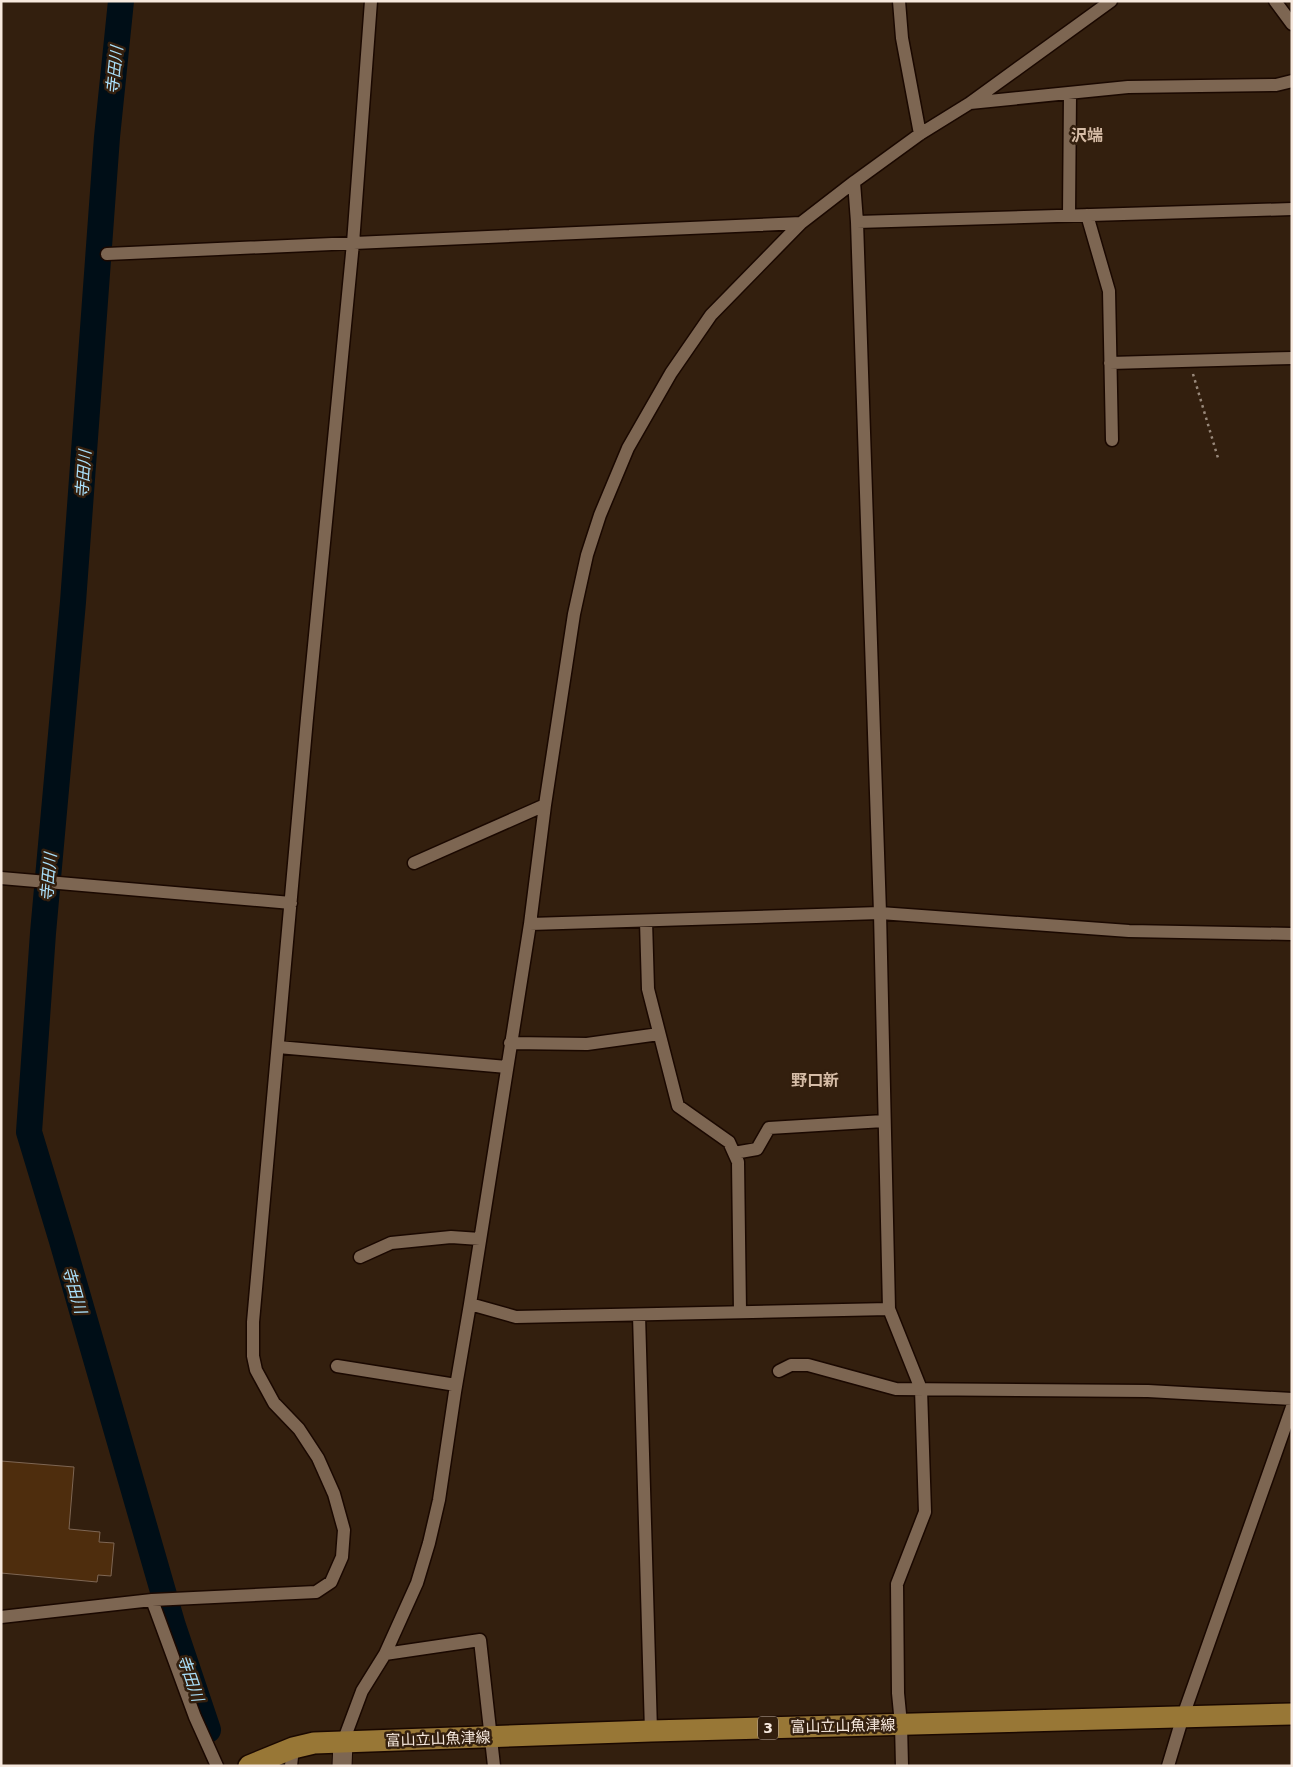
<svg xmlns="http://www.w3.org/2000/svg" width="1293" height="1767" viewBox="0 0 1293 1767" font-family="'DejaVu Sans','Noto Sans JP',sans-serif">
  <rect width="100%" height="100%" fill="#331f0e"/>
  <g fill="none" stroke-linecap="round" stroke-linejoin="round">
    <!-- river -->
    <path stroke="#000e17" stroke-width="26" d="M 121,1 L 107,137 L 73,602 L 43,933 L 29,1132 L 62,1241 L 173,1626 L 208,1730"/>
  </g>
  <!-- building -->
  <path fill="#4e2d0d" stroke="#7e6653" d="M 1,1461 L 74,1467 L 69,1529 L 100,1532 L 99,1542 L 114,1543 L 111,1576 L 98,1575 L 97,1582 L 1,1573 Z"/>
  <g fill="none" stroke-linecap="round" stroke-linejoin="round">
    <defs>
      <path id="street" d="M 899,1 L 902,38 L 920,134
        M 1275,1 L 1292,24
        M 970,103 L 1128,87 L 1276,85 L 1292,81
        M 854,182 L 857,222 L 880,913 L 889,1309 L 921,1389 L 925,1512 L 897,1584 L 898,1693 L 901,1724 L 902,1766
        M 1069,215 L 1070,94
        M 1087,215 L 1109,291 L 1112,440
        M 857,222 L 1292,209
        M 107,254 L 801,223
        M 1110,363 L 1292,358
        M 414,863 L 545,805
        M 1,878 L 291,903
        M 646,921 L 648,989 L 678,1106 L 729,1142 L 738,1162 L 740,1311
        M 530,924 L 880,913 L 1129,931 L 1292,934
        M 510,1043 L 587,1044 L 659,1034
        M 278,1047 L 507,1067
        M 734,1153 L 757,1149 L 769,1128 L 884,1121
        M 360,1257 L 391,1243 L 451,1237 L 480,1239
        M 470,1304 L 516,1317 L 889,1309
        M 639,1315 L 651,1731
        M 337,1366 L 456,1385
        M 779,1371 L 791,1365 L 808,1365 L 896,1389 L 1148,1391 L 1292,1399
        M 1,1617 L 152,1600
        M 385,1654 L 480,1640 L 494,1766
        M 343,1742 L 362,1691 L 385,1654 L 417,1583 L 429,1543 L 439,1500 L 455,1392 L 470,1304 L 530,924 L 545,805 L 574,614 L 587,555 L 600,515 L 628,448 L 671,373 L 711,315 L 801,223 L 854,182 L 920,134 L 970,103 L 1111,1
        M 217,1766 L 195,1717 L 152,1600 L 316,1592 L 331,1582 L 342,1557 L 344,1530 L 334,1494 L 318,1458 L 299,1429 L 274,1403 L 256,1370 L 253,1356 L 253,1322 L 307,718 L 353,243 L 371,1
        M 291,1766 L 293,1748
        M 1168,1766 L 1183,1716 L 1292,1407"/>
      <path id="secondary" d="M 342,1766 L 343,1742"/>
      <path id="primary" d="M 249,1766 L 293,1748 L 314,1743 L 651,1731 L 1292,1714"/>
    </defs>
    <!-- street casing -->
    <use href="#street" stroke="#1a0800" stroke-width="15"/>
    <!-- secondary casing -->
    <use href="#secondary" stroke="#1a0800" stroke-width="21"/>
    <!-- primary casing -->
    <use href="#primary" stroke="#1a0800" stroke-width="24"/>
    <!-- path -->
    <path stroke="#99897b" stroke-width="2.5" stroke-dasharray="2.5 4" stroke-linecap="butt" d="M 1193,374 L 1218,458"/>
    <!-- street -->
    <use href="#street" stroke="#7d6652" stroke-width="12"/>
    <!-- secondary -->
    <use href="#secondary" stroke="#7d6652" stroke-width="19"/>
    <!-- primary -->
    <use href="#primary" stroke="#987736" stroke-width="21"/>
  </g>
  <g text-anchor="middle" stroke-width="5" stroke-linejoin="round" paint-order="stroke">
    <!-- shield labels -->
    <rect fill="#331f0e" stroke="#bcaca0" stroke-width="1" x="758" y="1716.5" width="20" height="23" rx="4"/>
    <g font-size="14" font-weight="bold" fill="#f7e9de">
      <text x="768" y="1733">3</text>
    </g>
    <!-- street labels -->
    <g font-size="15" fill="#f7e9de" stroke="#331f0e">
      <text transform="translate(843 1726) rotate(-1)" y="5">富山立山魚津線</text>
      <text transform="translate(438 1739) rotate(-2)" y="5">富山立山魚津線</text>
    </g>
    <!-- water labels -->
    <g font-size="16" font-style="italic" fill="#aae0fb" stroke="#331f0e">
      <text transform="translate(114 70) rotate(-84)" y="6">寺田川</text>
      <text transform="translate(83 474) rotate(-86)" y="6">寺田川</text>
      <text transform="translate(48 877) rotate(-85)" y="6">寺田川</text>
      <text transform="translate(75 1290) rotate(74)" y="6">寺田川</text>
      <text transform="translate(191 1678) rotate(71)" y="6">寺田川</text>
    </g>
    <!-- neighbourhood labels -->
    <g font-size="16" font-weight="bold" fill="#d6bca6" stroke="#331f0e">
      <text x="1087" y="141">沢端</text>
      <text x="815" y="1086">野口新</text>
    </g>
  </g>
  <!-- border -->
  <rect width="1293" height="1767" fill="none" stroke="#f7e9de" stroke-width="5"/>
</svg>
